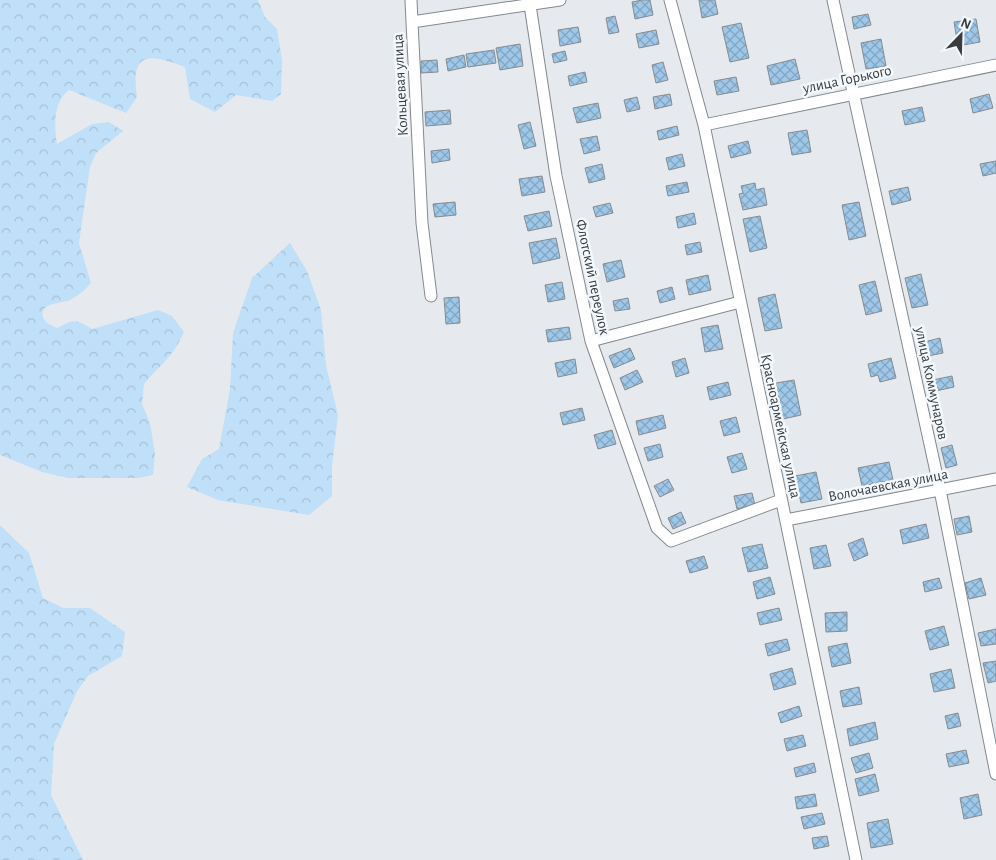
<svg xmlns="http://www.w3.org/2000/svg" width="996" height="860" viewBox="0 0 996 860" font-family="'Alegreya Sans',sans-serif">
  <defs>
    <pattern id="forest-crowns" width="20" height="18" patternUnits="userSpaceOnUse" patternTransform="scale(1.25)"><rect width="20" height="18" fill="#c0dff8"/><path d="M2 6a3 3 0 1 1 6 0M12 15a3 3 0 1 1 6 0" fill="none" stroke="#a6c0d6"/></pattern>
    <pattern id="building-cross-hatch" width="8" height="8" patternUnits="userSpaceOnUse" patternTransform="scale(1.25)"><rect width="8" height="8" fill="#9ec8ea"/><path d="M0 0l8 8M0 8l8-8" fill="none" stroke="#82a4bf"/></pattern>
  </defs>
  <rect width="100%" height="100%" fill="#e6eaef"/>
  <!-- forest -->
  <path fill="url(#forest-crowns)" d="M 0,0 L 258,0 L 265,17 L 277,29 L 282,60 L 281,94 L 272,101 L 236,95 L 215,112 L 190,99 L 185,67 C 149,53 130,51 137,97 L 126,113 L 69,90 C 53,102 54,126 57,144 L 92,124 L 109,122 L 123,131 L 96,153 L 90,167 L 79,243 L 91,283 C 85,290 79,295 70,300 C 63,303 48,303 44,309 C 38,319 50,326 58,328 C 75,318 76,320 92,329 L 158,310 L 172,316 L 184,332 C 174,356 160,365 144,384 L 142,404 L 150,423 L 155,454 L 153,475 L 139,478 L 68,478 L 42,472 L 0,455 Z
    M 290,243 L 307,271 L 321,310 L 326,365 L 338,415 L 332,466 L 332,496 L 309,515 L 218,500 L 187,487 L 202,459 L 219,449 L 230,389 L 233,333 L 252,278 Z
    M 0,525 L 29,553 L 43,598 L 63,608 L 90,608 L 125,632 L 122,656 L 88,676 L 77,691 L 54,744 L 51,795 L 83,860 L 0,860 Z"/>
  <!-- building -->
  <path fill="url(#building-cross-hatch)" stroke="#868b8e" d="M 642,0 L 650,0 L 653,15 L 635,19 L 632,2 Z
    M 699,0 L 715,0 L 718,14 L 702,18 Z
    M 868,14 L 871,25 L 854,29 L 852,17 Z
    M 615,16 L 619,32 L 609,34 L 606,18 Z
    M 976,19 L 980,42 L 958,46 L 954,22 Z
    M 741,23 L 749,58 L 730,62 L 722,27 Z
    M 578,27 L 581,42 L 560,46 L 558,30 Z
    M 656,30 L 659,44 L 639,48 L 636,34 Z
    M 881,39 L 886,66 L 866,69 L 861,43 Z
    M 520,44 L 523,66 L 500,70 L 496,48 Z
    M 494,50 L 496,63 L 468,67 L 466,54 Z
    M 565,51 L 567,60 L 554,63 L 552,54 Z
    M 464,55 L 466,67 L 448,71 L 446,59 Z
    M 795,59 L 800,79 L 771,85 L 767,66 Z
    M 437,60 L 438,72 L 421,73 L 421,61 Z
    M 663,62 L 668,80 L 656,83 L 652,65 Z
    M 585,72 L 587,82 L 570,86 L 568,76 Z
    M 736,77 L 739,91 L 717,95 L 714,81 Z
    M 670,94 L 672,105 L 655,109 L 653,97 Z
    M 989,94 L 993,108 L 973,113 L 970,99 Z
    M 637,97 L 640,109 L 627,112 L 624,100 Z
    M 598,103 L 601,118 L 577,123 L 573,108 Z
    M 922,107 L 925,121 L 905,125 L 902,111 Z
    M 450,110 L 451,124 L 426,126 L 425,112 Z
    M 530,122 L 536,146 L 524,149 L 518,125 Z
    M 677,126 L 679,135 L 659,140 L 657,131 Z
    M 807,130 L 811,152 L 792,155 L 788,133 Z
    M 597,136 L 600,150 L 584,154 L 580,139 Z
    M 748,141 L 751,153 L 731,158 L 728,146 Z
    M 449,149 L 450,160 L 432,163 L 431,151 Z
    M 682,154 L 685,166 L 669,170 L 666,158 Z
    M 996,161 L 996,173 L 983,176 L 980,164 Z
    M 602,164 L 605,179 L 589,183 L 585,168 Z
    M 542,176 L 545,192 L 522,196 L 519,179 Z
    M 687,182 L 689,192 L 668,196 L 666,186 Z
    M 755,183 L 756,190 L 764,188 L 767,205 L 743,210 L 739,194 L 743,193 L 741,186 Z
    M 908,187 L 911,200 L 892,205 L 889,191 Z
    M 455,202 L 456,215 L 435,217 L 433,204 Z
    M 859,202 L 866,236 L 849,240 L 842,205 Z
    M 610,203 L 613,213 L 596,217 L 593,207 Z
    M 549,211 L 552,226 L 528,231 L 524,216 Z
    M 694,213 L 696,224 L 678,228 L 676,217 Z
    M 760,216 L 767,248 L 750,252 L 743,219 Z
    M 556,238 L 560,258 L 533,264 L 529,243 Z
    M 700,242 L 702,252 L 687,255 L 685,245 Z
    M 621,260 L 625,277 L 607,282 L 603,264 Z
    M 921,274 L 928,305 L 912,308 L 905,278 Z
    M 708,275 L 711,290 L 689,295 L 686,280 Z
    M 875,281 L 882,311 L 866,315 L 859,285 Z
    M 562,282 L 565,299 L 548,302 L 545,285 Z
    M 672,287 L 675,299 L 660,303 L 657,291 Z
    M 775,294 L 782,328 L 765,331 L 758,298 Z
    M 459,297 L 460,323 L 446,324 L 444,298 Z
    M 628,298 L 630,309 L 615,311 L 613,301 Z
    M 718,325 L 723,349 L 705,352 L 701,328 Z
    M 569,327 L 571,339 L 548,342 L 546,330 Z
    M 940,338 L 943,353 L 923,357 L 920,343 Z
    M 630,348 L 635,359 L 614,368 L 609,356 Z
    M 685,358 L 689,373 L 676,377 L 672,362 Z
    M 891,358 L 896,378 L 880,382 L 878,375 L 871,377 L 868,364 Z
    M 575,359 L 577,373 L 558,377 L 555,363 Z
    M 637,370 L 643,382 L 625,390 L 620,378 Z
    M 952,376 L 954,387 L 931,392 L 928,381 Z
    M 794,380 L 801,415 L 783,419 L 776,383 Z
    M 728,382 L 731,395 L 710,400 L 707,387 Z
    M 582,408 L 585,420 L 563,425 L 560,413 Z
    M 663,415 L 666,428 L 639,435 L 636,421 Z
    M 736,417 L 740,432 L 724,436 L 720,421 Z
    M 612,430 L 616,444 L 598,449 L 594,435 Z
    M 660,444 L 663,457 L 648,461 L 644,448 Z
    M 952,445 L 957,465 L 946,468 L 941,448 Z
    M 742,453 L 747,469 L 732,473 L 727,457 Z
    M 889,462 L 893,480 L 862,486 L 858,468 Z
    M 816,472 L 822,499 L 801,503 L 795,476 Z
    M 668,479 L 674,490 L 660,497 L 654,486 Z
    M 752,493 L 755,505 L 737,509 L 734,496 Z
    M 681,512 L 686,523 L 673,529 L 668,518 Z
    M 969,516 L 972,532 L 957,535 L 954,519 Z
    M 926,524 L 929,538 L 903,544 L 900,530 Z
    M 863,538 L 868,555 L 854,561 L 848,544 Z
    M 762,544 L 768,568 L 748,572 L 742,548 Z
    M 826,545 L 831,566 L 814,569 L 810,548 Z
    M 704,556 L 708,568 L 690,573 L 686,561 Z
    M 770,577 L 775,594 L 757,599 L 753,582 Z
    M 939,578 L 942,588 L 925,592 L 923,582 Z
    M 981,578 L 986,595 L 969,599 L 965,583 Z
    M 779,608 L 782,620 L 760,625 L 757,613 Z
    M 847,612 L 847,631 L 826,632 L 825,613 Z
    M 944,626 L 949,645 L 930,650 L 925,631 Z
    M 996,629 L 996,644 L 981,646 L 978,633 Z
    M 787,639 L 790,650 L 768,656 L 765,644 Z
    M 847,643 L 851,663 L 832,667 L 828,647 Z
    M 996,661 L 996,681 L 988,683 L 983,663 Z
    M 792,668 L 796,684 L 774,690 L 770,674 Z
    M 951,669 L 955,688 L 934,692 L 930,674 Z
    M 859,687 L 862,704 L 843,707 L 840,691 Z
    M 799,706 L 802,716 L 781,723 L 778,713 Z
    M 958,713 L 961,726 L 948,729 L 945,716 Z
    M 875,722 L 878,739 L 850,746 L 847,729 Z
    M 803,735 L 806,746 L 787,751 L 784,739 Z
    M 966,750 L 969,763 L 949,767 L 946,754 Z
    M 869,753 L 873,768 L 856,773 L 851,758 Z
    M 814,763 L 816,772 L 796,777 L 794,768 Z
    M 875,774 L 879,791 L 859,796 L 855,779 Z
    M 815,794 L 817,806 L 797,809 L 795,797 Z
    M 978,794 L 982,815 L 964,819 L 960,798 Z
    M 822,813 L 825,824 L 804,829 L 801,817 Z
    M 888,819 L 893,844 L 871,848 L 867,823 Z
    M 827,836 L 829,846 L 814,849 L 812,838 Z"/>
  <g fill="none" stroke-linecap="round" stroke-linejoin="round">
    <defs>
      <path id="minor" d="M 411,0 L 412,22
        M 670,0 L 704,125 L 856,860
        M 833,0 L 940,490 L 996,774
        M 530,5 L 556,176 L 591,341 L 657,528 L 671,541 L 781,500
        M 704,125 L 996,65
        M 431,296 L 422,223 L 412,22 L 560,0
        M 591,341 L 740,302
        M 786,520 L 996,479"/>
    </defs>
    <!-- minor casing -->
    <use href="#minor" stroke="#84898c" stroke-width="13"/>
    <!-- minor -->
    <use href="#minor" stroke="#fff" stroke-width="11"/>
  </g>
  <g text-anchor="middle" stroke-width="5" stroke-linejoin="round" paint-order="stroke">
    <!-- street labels -->
    <g font-size="15" fill="#3a3c3e" stroke="#f3f8fc">
      <text transform="translate(847 79) rotate(-12)" y="5">улица Горького</text>
      <text transform="translate(400 85) rotate(-93)" y="5">Кольцевая улица</text>
      <text transform="translate(593 277) rotate(78)" y="5">Флотский переулок</text>
      <text transform="translate(932 383) rotate(78)" y="5">улица Коммунаров</text>
      <text transform="translate(781 426) rotate(78)" y="5">Красноармейская улица</text>
      <text transform="translate(888 485) rotate(-11)" y="5">Волочаевская улица</text>
    </g>
  </g>
  <!-- north arrow -->
  <g transform="translate(961 35) rotate(23)" stroke="#f3f8fc" stroke-width="4" paint-order="stroke">
  <path d="M0-4L9 19L0 12L-9 19Z" fill="#3a3c3e"/>
  <text y="-8" font-size="14" font-weight="bold" text-anchor="middle" fill="#3a3c3e">N</text>
  </g>
</svg>
